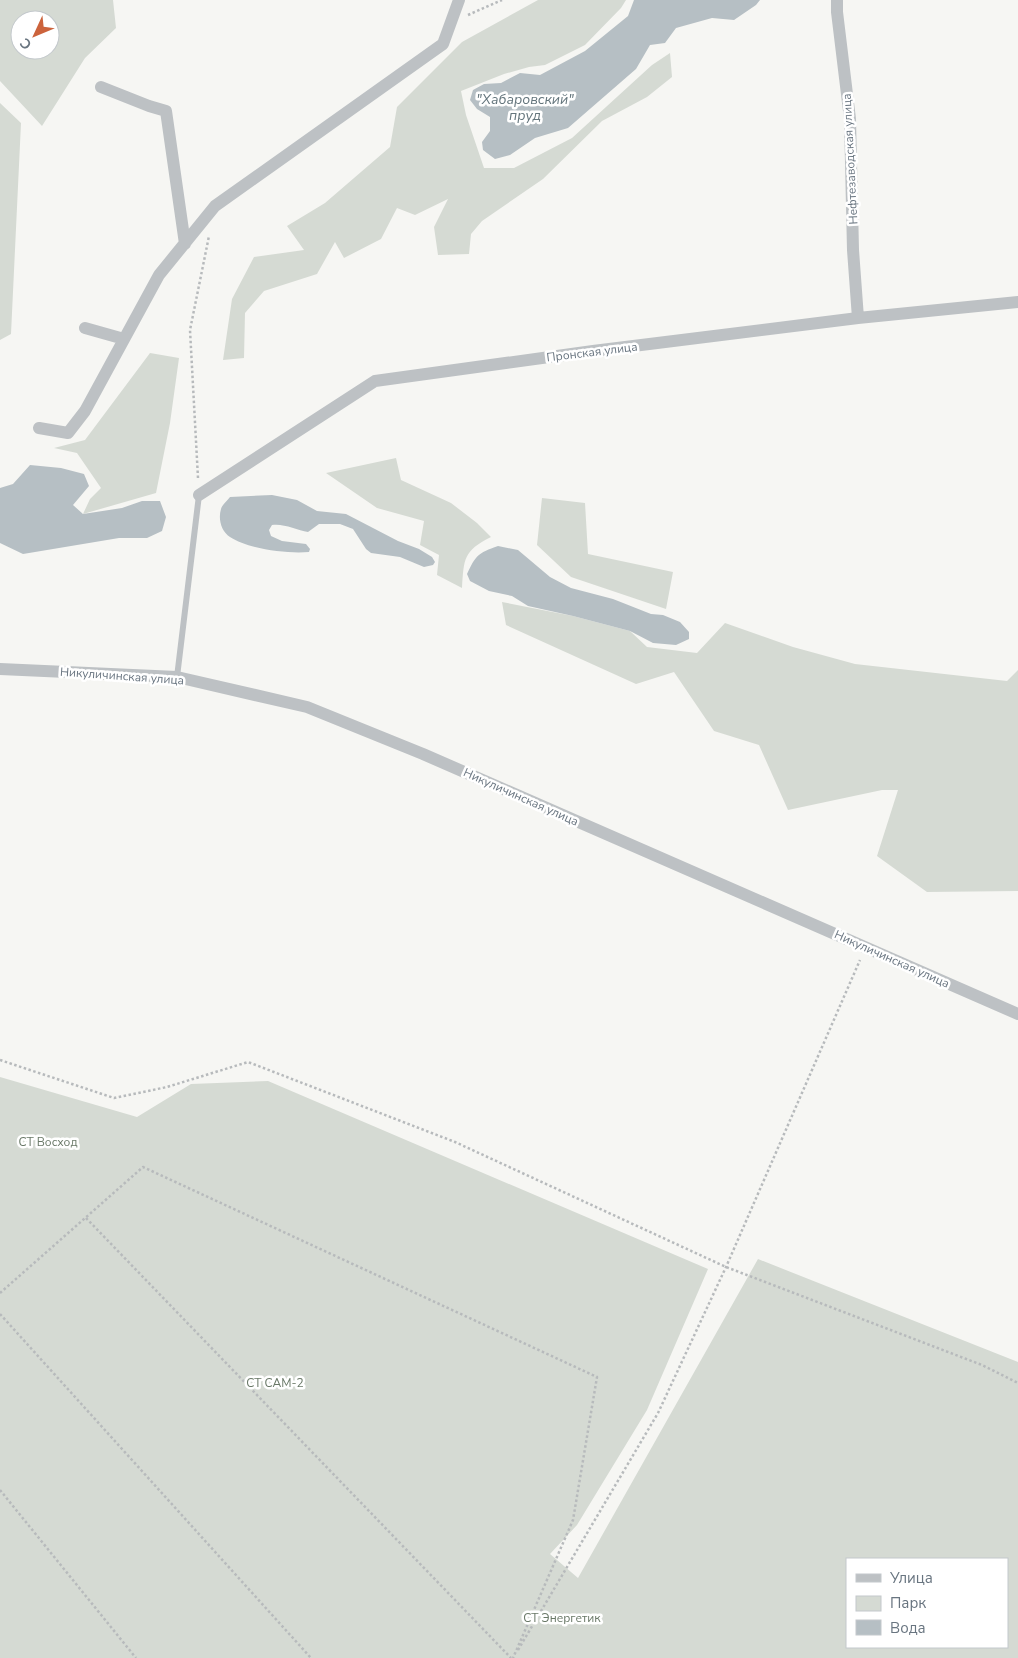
<svg xmlns="http://www.w3.org/2000/svg" width="1018" height="1658" viewBox="0 0 1018 1658" font-family="'Nunito Sans',sans-serif">
  <rect width="100%" height="100%" fill="#f6f6f3"/>
  <!-- green -->
  <path fill="#d5dad3" fill-rule="evenodd" d="M 0,0 L 113,0 L 116,28 L 85,58 L 42,126 L 0,81 ZM 20,20 L 50,20 L 50,50 L 20,50 Z
    M 538,0 L 626,0 L 621,8 L 585,45 L 545,65 L 529,67 L 504,74 L 461,91 L 466,115 L 484,168 L 514,168 L 572,138 L 652,65 L 670,53 L 672,77 L 647,97 L 602,121 L 543,179 L 482,221 L 471,234 L 469,254 L 438,255 L 434,227 L 448,199 L 415,215 L 397,208 L 381,239 L 344,258 L 335,242 L 317,274 L 264,291 L 245,313 L 244,358 L 223,360 L 232,299 L 254,257 L 304,250 L 287,226 L 325,203 L 390,147 L 397,107 L 462,42 Z
    M 0,103 L 21,123 L 11,334 L 0,340 Z
    M 150,353 L 179,358 L 170,423 L 156,493 L 83,514 L 90,499 L 101,488 L 77,453 L 54,448 L 85,440 Z
    M 396,458 L 401,480 L 451,503 L 477,523 L 491,537 C 463,551 464,559 462,588 L 437,575 L 439,555 L 420,545 L 424,521 L 377,508 L 326,473 Z
    M 542,498 L 585,503 L 588,554 L 673,572 L 666,609 L 571,577 L 537,545 Z
    M 502,602 L 573,616 L 630,631 L 647,647 L 697,653 L 725,623 L 793,647 L 855,664 L 1007,681 L 1018,670 L 1018,891 L 927,892 L 877,856 L 898,790 L 882,790 L 788,810 L 759,745 L 714,731 L 674,672 L 636,684 L 506,625 Z
    M 0,1077 L 137,1117 L 191,1084 L 268,1081 L 708,1269 L 647,1410 L 577,1525 L 550,1554 L 578,1578 L 758,1259 L 1018,1362 L 1018,1658 L 0,1658 ZM 847,1559 L 1007,1559 L 1007,1647 L 847,1647 Z"/>
  <!-- water -->
  <path fill="#b6bfc4" d="M 634,0 L 760,0 L 756,5 L 734,20 L 712,18 L 676,28 L 665,43 L 650,45 L 636,69 L 568,128 L 535,138 L 510,155 L 495,159 L 483,150 L 482,142 L 490,131 L 490,117 L 477,109 L 470,100 L 473,90 L 484,84 L 501,83 L 520,73 L 540,75 L 585,51 L 628,16 Z
    M 30,465 L 61,468 L 84,474 L 89,486 L 73,505 L 83,514 L 122,508 L 142,501 L 160,501 L 166,517 L 162,531 L 147,538 L 119,538 L 23,554 L 0,543 L 0,488 L 13,484 Z
    M 272,495 L 297,500 L 317,511 L 346,514 L 398,541 L 419,549 L 432,557 L 435,562 L 433,565 L 424,567 L 400,557 L 371,553 L 366,549 L 353,529 L 340,524 L 319,524 L 308,532 C 297,530 283,523 272,525 L 269,530 L 271,536 L 282,541 L 306,544 L 310,549 L 309,552 C 287,554 248,549 230,537 C 221,531 218,519 221,509 C 222,505 227,501 230,497 Z
    M 498,546 L 518,550 L 550,577 L 571,588 L 613,599 L 651,614 L 663,615 L 680,622 L 689,632 L 689,639 L 676,645 L 653,643 L 630,631 L 573,616 L 528,606 L 512,596 L 489,591 L 470,581 L 467,574 C 476,555 478,553 498,546 Z"/>
  <g fill="none" stroke-linecap="round" stroke-linejoin="round">
    <!-- path -->
    <path stroke="#b7babc" stroke-width="2.5" stroke-dasharray="2.5 2.5" stroke-linecap="butt" d="M 468,15 L 502,0
      M 198,478 L 190,330 L 209,236
      M 0,1060 L 114,1098 L 167,1087 L 248,1062 L 455,1142 L 726,1267 L 982,1365 L 1018,1383
      M 86,1218 L 511,1658
      M 0,1293 L 143,1167 L 597,1377 L 573,1520 L 513,1658
      M 0,1314 L 311,1658
      M 0,1490 L 136,1658
      M 518,1650 L 658,1413 L 726,1267 L 860,960"/>
    <!-- lane -->
    <path stroke="#bdc1c4" stroke-width="6" d="M 177,677 L 199,495"/>
    <!-- street -->
    <path stroke="#bdc1c4" stroke-width="12" d="M 837,0 L 837,12 L 850,119 L 853,250 L 858,318
      M 101,87 L 149,106 L 166,111 L 185,244
      M 85,328 L 124,339
      M 39,428 L 68,433 L 85,411 L 159,275 L 215,206 L 443,44 L 459,0
      M 199,495 L 375,381 L 593,351 L 858,318 L 1018,302
      M 0,669 L 177,677 L 307,707 L 423,754 L 1018,1014"/>
  </g>
  <g text-anchor="middle" stroke-width="5" stroke-linejoin="round" paint-order="stroke">
    <!-- street labels -->
    <g font-size="12" fill="#697580" stroke="#fff">
      <text transform="translate(850 159) rotate(-93)" y="4">Нефтезаводская улица</text>
      <text transform="translate(592 352) rotate(-7)" y="4">Пронская улица</text>
      <text transform="translate(122 676) rotate(4)" y="4">Никуличинская улица</text>
      <text transform="translate(521 797) rotate(24)" y="4">Никуличинская улица</text>
      <text transform="translate(892 959) rotate(24)" y="4">Никуличинская улица</text>
    </g>
    <!-- park labels -->
    <g font-size="12" fill="#697867" stroke="#fff">
      <text x="48" y="1146">СТ Восход</text>
      <text x="275" y="1387">СТ САМ-2</text>
      <text x="562" y="1622">СТ Энергетик</text>
    </g>
    <!-- water labels -->
    <g font-size="14" font-style="italic" fill="#64757c" stroke="#fff">
      <text x="525" y="104">"Хабаровский"<tspan x="525" dy="16">пруд</tspan></text>
    </g>
  </g>
  <!-- legend -->
  <rect x="846" y="1558" width="162" height="90" fill="#ffffff" stroke="#c3c8cc"/>
  <rect x="856" y="1574" width="25" height="8" fill="#bdc1c4" stroke="#c3c8cc"/>
  <text x="890" y="1583" font-size="15" fill="#697580">Улица</text>
  <rect x="856" y="1596" width="25" height="15" fill="#d5dad3" stroke="#c3c8cc"/>
  <text x="890" y="1608" font-size="15" fill="#697580">Парк</text>
  <rect x="856" y="1620" width="25" height="15" fill="#b6bfc4" stroke="#c3c8cc"/>
  <text x="890" y="1633" font-size="15" fill="#697580">Вода</text>
  <!-- north arrow -->
  <g transform="translate(35 35) rotate(226)"><circle r="24" fill="#ffffff" stroke="#c3c8cc"/>
  <path d="M0-4L9 19L0 12L-9 19Z" fill="#cc633c"/>
  <text y="-8" font-size="14" font-weight="bold" text-anchor="middle" fill="#697580">С</text>
  </g>
</svg>
